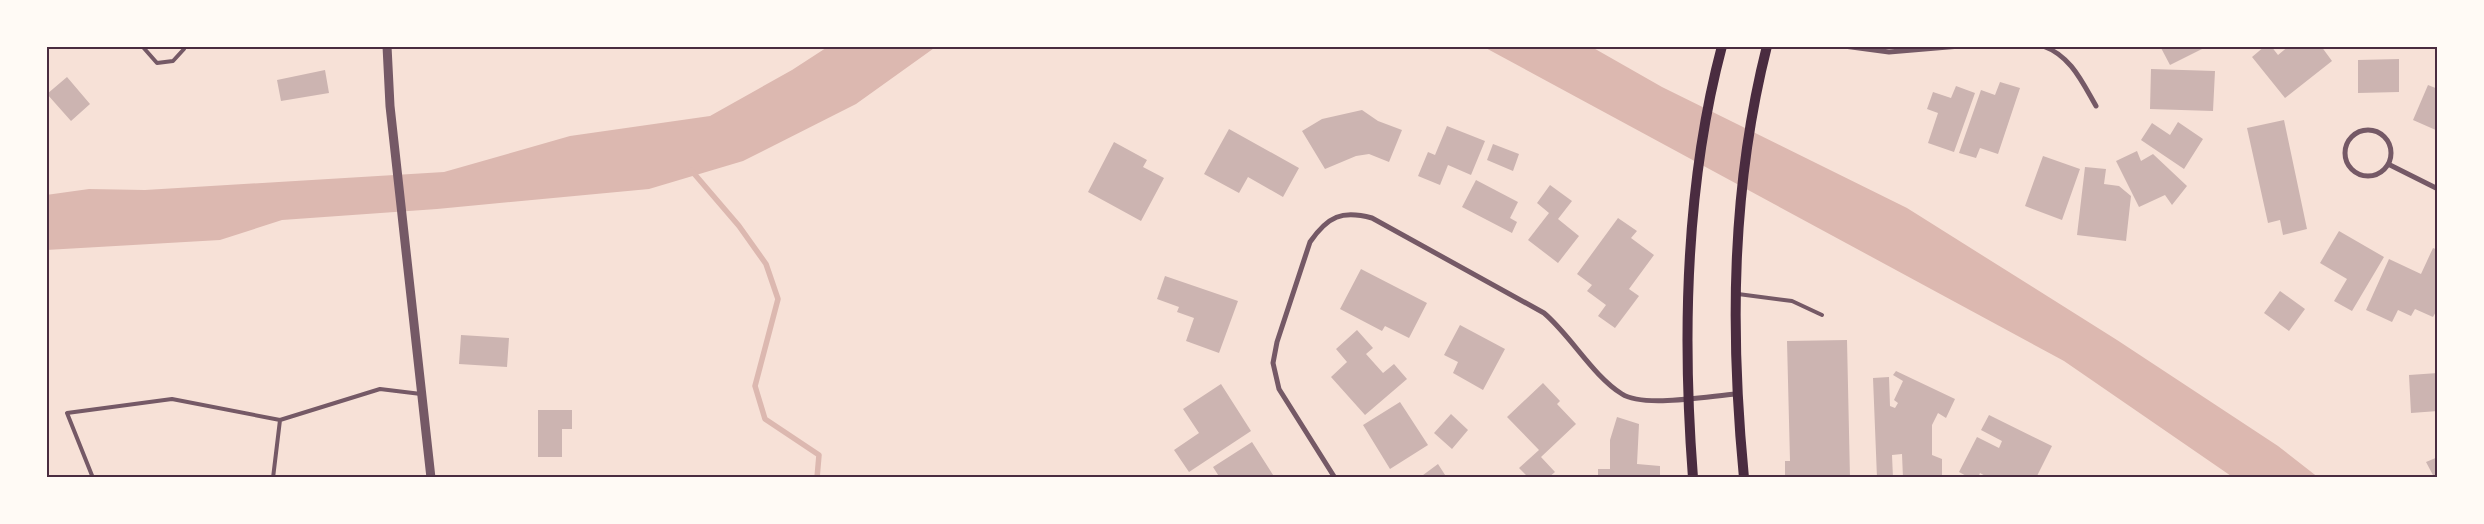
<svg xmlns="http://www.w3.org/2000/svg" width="2484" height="524" viewBox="0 0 2484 524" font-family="Mulish,sans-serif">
  <rect width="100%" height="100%" fill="#f7e1d7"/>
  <!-- water -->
  <path fill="#dcb8b0" d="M 829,46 L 937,46 L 856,104 L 743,161 L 649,189 L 437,209 L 282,220 L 220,240 L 46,250 L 46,195 L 89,189 L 145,190 L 444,172 L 570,136 L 710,116 L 792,70 Z
    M 1482,46 L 1590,46 L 1662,87 L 1907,208 L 2117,340 L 2278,446 L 2319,478 L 2234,478 L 2064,361 Z"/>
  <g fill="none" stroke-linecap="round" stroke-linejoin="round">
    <!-- stream -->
    <path stroke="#dcb8b0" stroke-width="5.5" d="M 691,170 L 739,226 L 766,264 L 778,299 L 755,386 L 765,419 L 819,455 L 817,478"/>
  </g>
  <!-- building -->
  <path fill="#ccb4b1" d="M 2160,46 L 2208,46 L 2170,65 Z
    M 2265,46 L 2271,46 L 2278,55 L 2289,46 L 2321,46 L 2332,61 L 2285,98 L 2252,57 Z
    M 2399,59 L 2399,92 L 2358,93 L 2358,60 Z
    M 2151,69 L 2215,71 L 2213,111 L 2150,109 Z
    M 325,70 L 329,93 L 281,101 L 277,80 Z
    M 67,77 L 90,104 L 71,121 L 47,94 Z
    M 2000,82 L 2020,88 L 1998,154 L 1980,148 L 1976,158 L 1959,153 L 1981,90 L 1995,95 Z
    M 2428,85 L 2438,89 L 2438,131 L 2413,120 Z
    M 1956,86 L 1975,93 L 1954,152 L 1928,143 L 1938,113 L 1927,109 L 1933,92 L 1951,98 Z
    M 1362,110 L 1378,121 L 1402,130 L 1389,162 L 1369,154 L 1356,156 L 1325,169 L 1302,131 L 1322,119 Z
    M 2284,120 L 2307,229 L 2283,235 L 2280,220 L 2268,223 L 2247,128 Z
    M 2178,122 L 2203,139 L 2184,169 L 2141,140 L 2152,123 L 2170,135 Z
    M 1447,126 L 1485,141 L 1471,175 L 1448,165 L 1440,185 L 1418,176 L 1428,152 L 1435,155 Z
    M 1229,129 L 1299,168 L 1283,197 L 1248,177 L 1239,193 L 1204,174 Z
    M 1114,142 L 1147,160 L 1143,167 L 1164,178 L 1141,221 L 1088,192 Z
    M 1493,144 L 1519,154 L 1513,171 L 1487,160 Z
    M 2137,151 L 2141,161 L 2153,154 L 2187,186 L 2172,205 L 2165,195 L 2139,207 L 2116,161 Z
    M 2043,156 L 2080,169 L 2062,220 L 2025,206 Z
    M 2085,167 L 2106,169 L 2104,184 L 2119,186 L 2131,196 L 2126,241 L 2077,235 Z
    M 1476,180 L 1518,202 L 1510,218 L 1517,222 L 1512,233 L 1462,207 Z
    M 1550,185 L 1572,201 L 1558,219 L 1579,236 L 1558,263 L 1528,240 L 1549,213 L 1537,203 Z
    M 1618,218 L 1637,231 L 1631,238 L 1654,255 L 1629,289 L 1639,296 L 1615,328 L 1598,316 L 1606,305 L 1587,291 L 1592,285 L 1577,274 Z
    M 2339,231 L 2384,257 L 2352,311 L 2334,301 L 2347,279 L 2320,263 Z
    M 2433,248 L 2438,250 L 2438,308 L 2433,317 L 2415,309 L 2411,316 L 2398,310 L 2392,322 L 2366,310 L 2389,259 L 2421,274 Z
    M 1361,269 L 1427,303 L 1409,338 L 1385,326 L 1382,331 L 1340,309 Z
    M 1165,276 L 1238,301 L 1219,353 L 1186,341 L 1194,318 L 1177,312 L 1179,307 L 1157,299 Z
    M 2280,291 L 2305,309 L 2289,331 L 2264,313 Z
    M 1460,325 L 1505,349 L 1483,390 L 1453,373 L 1458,362 L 1444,355 Z
    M 1357,330 L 1373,348 L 1366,354 L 1383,373 L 1394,364 L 1407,379 L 1365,415 L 1331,377 L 1347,362 L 1336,349 Z
    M 461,335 L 509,338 L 507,367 L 459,364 Z
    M 1847,340 L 1850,478 L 1785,478 L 1785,461 L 1790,461 L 1787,341 Z
    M 1896,371 L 1955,399 L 1946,418 L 1938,413 L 1932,425 L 1932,455 L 1942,459 L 1942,478 L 1903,478 L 1902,454 L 1892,455 L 1893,478 L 1877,478 L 1873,378 L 1889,377 L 1890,406 L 1895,408 L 1898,403 L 1894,400 L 1903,381 L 1893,375 Z
    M 2438,373 L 2438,411 L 2411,413 L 2409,375 Z
    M 1543,383 L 1560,401 L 1557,404 L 1576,424 L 1541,457 L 1555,472 L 1548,478 L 1529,478 L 1519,468 L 1539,450 L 1507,417 Z
    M 1221,384 L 1251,431 L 1189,472 L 1174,450 L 1199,433 L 1183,409 Z
    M 1400,402 L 1428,445 L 1390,469 L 1363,425 Z
    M 538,410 L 572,410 L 572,429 L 562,429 L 562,457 L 538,457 Z
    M 1451,414 L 1468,430 L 1452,449 L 1434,433 Z
    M 1989,415 L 2052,446 L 2036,478 L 1989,478 L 1980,473 L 1978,478 L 1970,478 L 1959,472 L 1977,437 L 1999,448 L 2002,441 L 1981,430 Z
    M 1617,417 L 1639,424 L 1637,464 L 1660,466 L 1660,478 L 1598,478 L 1598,469 L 1610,469 L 1610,440 Z
    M 1252,442 L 1275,478 L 1220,478 L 1213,467 Z
    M 2438,457 L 2438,475 L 2434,477 L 2426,462 Z
    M 1438,464 L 1447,478 L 1419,478 Z"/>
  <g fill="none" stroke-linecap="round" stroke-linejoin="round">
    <!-- service -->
    <path stroke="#755966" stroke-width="4" d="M 142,46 L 157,63 L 173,61 L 184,49 L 184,46
      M 1738,294 L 1792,301 L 1822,315
      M 93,478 L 67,413 L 172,399 L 280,420 L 380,389 L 421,394
      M 273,478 L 280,420"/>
    <!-- minor -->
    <path stroke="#755966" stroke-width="5" d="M 1844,46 L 1889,52 L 1960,46
      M 2043,46 C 2071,56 2082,82 2096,106
      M2345 153a23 23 0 1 1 46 0a23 23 0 1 1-46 0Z
      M 2388,164 L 2438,189
      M 1335,478 L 1279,389 L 1273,363 L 1277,342 L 1310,242 C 1328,216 1342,210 1372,218 L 1544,313 C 1571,336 1593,376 1622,394 C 1643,408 1709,396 1736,394"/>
    <!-- tertiary -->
    <path stroke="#755966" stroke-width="9" d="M 387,46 L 390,106 L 431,478"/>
    <!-- secondary -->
    <path stroke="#4a2c40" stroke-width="10" d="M 1693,478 C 1682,335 1685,185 1722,46
      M 1744,478 C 1730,333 1731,188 1767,46"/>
  </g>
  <!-- border -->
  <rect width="2484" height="524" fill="none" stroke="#fffaf5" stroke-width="95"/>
  <rect x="48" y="48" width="2388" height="428" fill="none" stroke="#4a2c40" stroke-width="2"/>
</svg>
